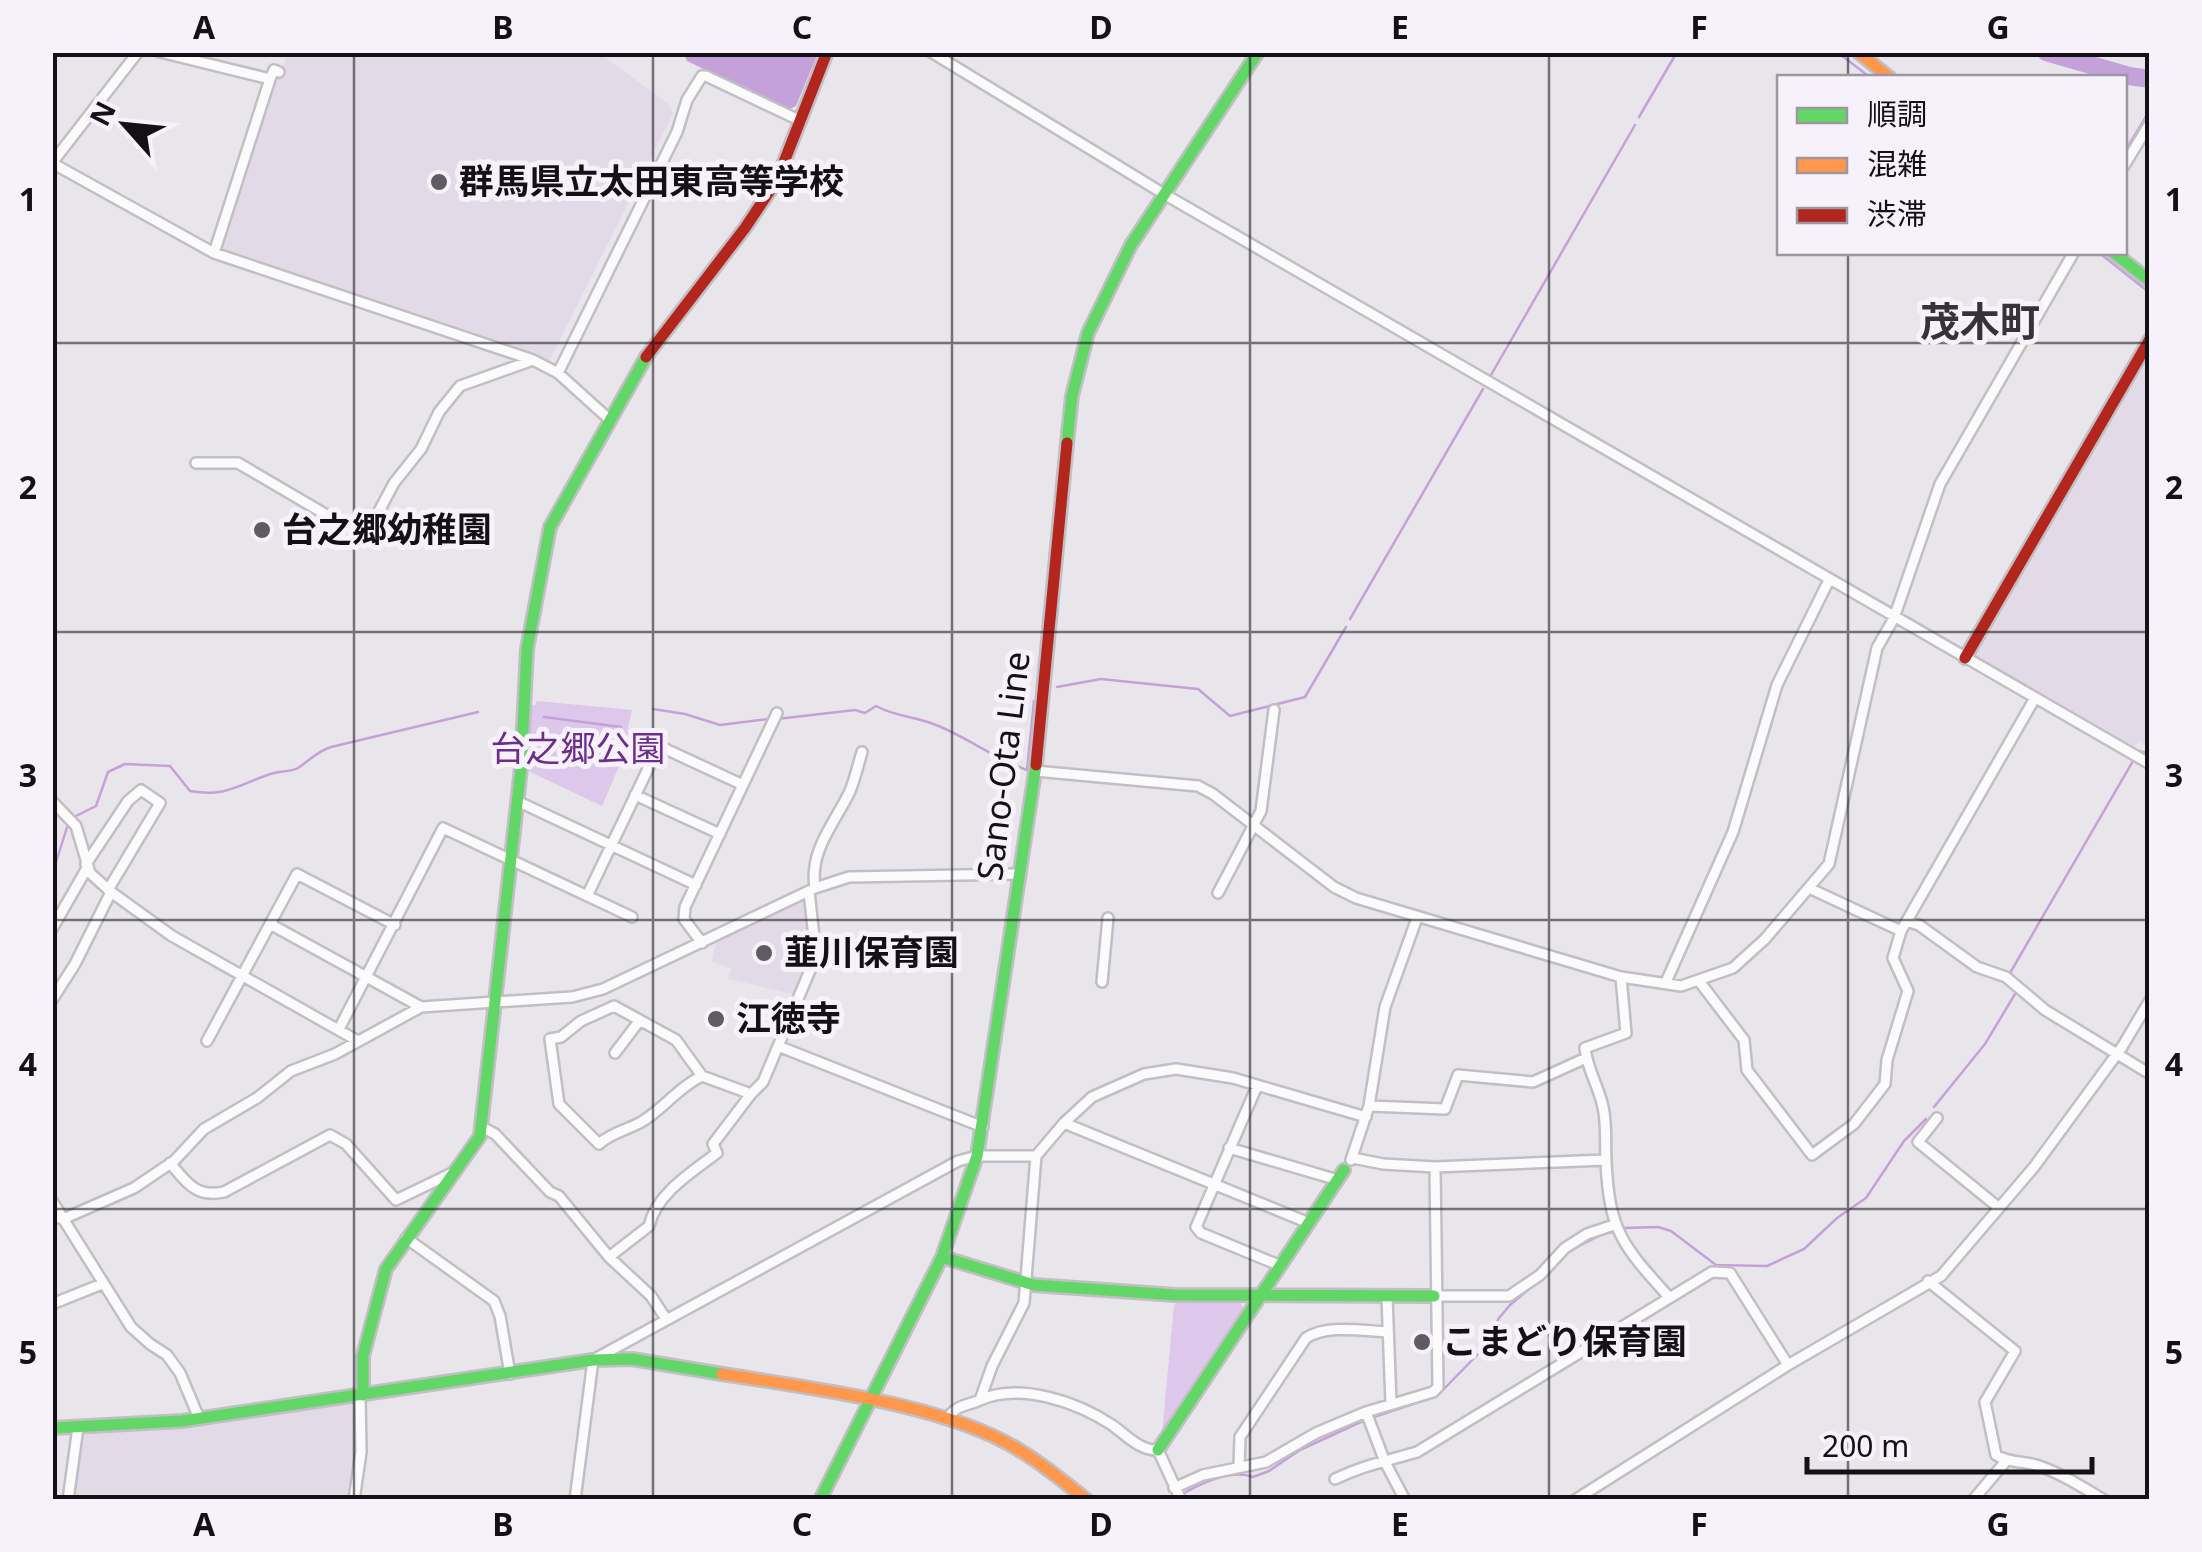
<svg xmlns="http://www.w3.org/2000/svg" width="2202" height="1552" viewBox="0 0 2202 1552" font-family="'Noto Sans','Noto Sans JP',sans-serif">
  <rect width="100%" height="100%" fill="#e9e6eb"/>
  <!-- built -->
  <path fill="#e2dbe7" d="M 287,53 L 599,53 L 669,104 L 673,114 L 548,364 L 526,353 L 218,251 L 270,87 L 278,80 Z
    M 2149,358 L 2150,748 L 2139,742 L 2133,748 L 1974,656 Z
    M 804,901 L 807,902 L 813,958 L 797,995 L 728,979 L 731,968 L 712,962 L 716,941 Z
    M 354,1404 L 358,1452 L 353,1499 L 70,1500 L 80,1435 L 83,1433 L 185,1427 Z"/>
  <!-- green -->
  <path fill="#ddc7ea" d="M 537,701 L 632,710 L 627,731 L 633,734 L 602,806 L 526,770 L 530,705 L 535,705 Z
    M 1178,1301 L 1240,1302 L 1244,1310 L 1162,1434 L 1174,1305 Z"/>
  <!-- water -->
  <path fill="#c5a1d9" d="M 684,53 L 684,52 L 818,53 L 796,106 L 788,110 L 687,61 Z"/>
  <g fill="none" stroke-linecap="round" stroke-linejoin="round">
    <!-- stream -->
    <path stroke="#c5a1d9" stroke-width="2.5" d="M 1837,52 L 1871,78
      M 1639,117 L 1677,52
      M 2124,153 L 2150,110
      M 2098,252 L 2150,293
      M 1491,375 L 1635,125
      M 1350,619 L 1483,389
      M 1057,687 L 1101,679 L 1198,689 L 1230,716 L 1305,697 L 1346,627
      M 653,709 L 685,714 L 720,725 L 769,719
      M 544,717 L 621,727
      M 777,719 L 855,710 L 865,713 L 876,706 C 896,717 915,716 936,725 C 967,737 995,759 1027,770 L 1034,701
      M 2139,751 L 2150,754
      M 72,818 L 96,806 L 108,772 L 125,764 L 170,766 L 190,791 C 228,798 240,783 274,773 C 282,771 291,772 298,768 C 310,760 316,752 331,747 L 478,712
      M 52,875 L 68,824
      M 2020,983 L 2010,973 L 2133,761
      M 1934,1107 L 1985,1044 L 2015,994
      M 1623,1228 L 1658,1227 L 1671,1231 L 1716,1265 L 1767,1266 L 1804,1249 L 1837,1218 L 1866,1198 L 1904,1141 L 1926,1119
      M 1569,1251 L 1605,1233
      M 1374,1417 L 1437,1396 L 1483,1349 L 1499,1318 L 1510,1305 L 1535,1284
      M 1186,1492 C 1204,1482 1233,1469 1253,1477 L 1269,1471 L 1300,1450 L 1365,1420"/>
    <!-- river -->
    <path stroke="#c5a1d9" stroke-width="18" d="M 2046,52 L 2129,76 L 2150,79"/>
    <defs>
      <path id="street" d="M 160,52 L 270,79
        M 931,52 L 1164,194 L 2150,764
        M 52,163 L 214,253 L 533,360 L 558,373 L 610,420
        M 52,163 L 138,52
        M 2124,166 L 2150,123
        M 214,253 L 270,79 L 274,70 L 279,72
        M 558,373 L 677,132 L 687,100 L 702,76 L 706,76 L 801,121
        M 196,463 L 238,463 L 342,524 L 361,526 L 377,515 L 394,483 L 421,449 L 439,412 L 460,386 L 533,360
        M 1035,771 L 1198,786 L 1213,794 L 1334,887 L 1356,898 L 1621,977 L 1681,986 L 1733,968 L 1765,939 L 1829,864 L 1877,648 L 1894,618 L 1940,484 L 2074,252
        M 635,795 L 720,834
        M 52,801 L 76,826 L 90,873 L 111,892 L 172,936 L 358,1041
        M 517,801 L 696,885
        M 86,864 L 128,801 L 141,790 L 160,803 L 108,890
        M 815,888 C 809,850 835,823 850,791 C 855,779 858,765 862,752
        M 1811,889 L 1901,931
        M 1218,893 L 1261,811 L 1274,710
        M 587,896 L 659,746 L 743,785
        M 1909,922 L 1919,925 L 1977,967 L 2006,977 L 2045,1010 L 2150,1074
        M 270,924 L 421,1007
        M 52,929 L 87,868
        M 702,943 L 684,919 L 685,907 L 777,713
        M 1621,977 L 1626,1033 L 1585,1048 C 1587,1069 1599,1087 1603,1107 C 1607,1124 1605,1143 1606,1161 C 1609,1231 1623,1246 1668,1296
        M 1699,981 L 1744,1040 L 1747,1070 L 1812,1155 L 1854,1124 L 1885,1084 L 1887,1060 L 1908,991 L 1893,958 L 1901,931 L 2035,698
        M 1102,982 L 1108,918
        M 1666,982 L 1733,832 L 1777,685 L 1829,580
        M 52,1000 L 75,964 L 111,892
        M 339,1029 L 443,828 L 632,917
        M 207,1041 L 297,874 L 395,925
        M 778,1046 L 983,1127
        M 615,1053 L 640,1020
        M 702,1076 C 679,1087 664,1108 643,1121 C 628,1130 612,1132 599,1144 L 559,1104 L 550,1039 L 561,1037 L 581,1021 L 614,1006 L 676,1040 L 702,1076 L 751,1094 L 763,1082 L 816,956 L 809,891
        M 1257,1086 L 1196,1227 L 1201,1233 L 1281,1266
        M 1369,1106 L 1445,1109 L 1458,1075 L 1533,1082 L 1586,1058
        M 1937,1118 L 1918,1142 L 1998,1207
        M 1064,1123 L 1309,1223
        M 482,1127 L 495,1134 L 550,1192 L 559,1196 L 609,1257 L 651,1296 L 666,1319
        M 1229,1148 L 1338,1180
        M 1351,1160 L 1369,1106 L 1385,1007 L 1417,918
        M 170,1163 C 187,1183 196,1198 224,1192 L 330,1135 L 346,1144 L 396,1200 L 452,1173
        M 1435,1167 L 1606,1160
        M 52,1201 L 131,1327 L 150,1344 L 167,1355 L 180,1373 L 199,1418
        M 52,1216 L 63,1219 L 134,1188 L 174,1161 L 204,1129 L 257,1098 L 291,1071 L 335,1054 L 421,1007 L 572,997 L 603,989 L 815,888 L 849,877 L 1019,874
        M 406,1238 L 494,1301 L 500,1316 L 510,1374
        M 609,1257 L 649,1226 C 656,1194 692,1172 717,1153 L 713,1144 L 751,1094
        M 1928,1281 L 2015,1351 L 1985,1402 L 1996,1455 C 2009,1463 2022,1461 2036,1465 C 2061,1473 2082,1487 2104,1500
        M 1434,1296 L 1509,1296 L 1540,1275 L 1565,1248 L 1587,1234 L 1614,1225
        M 1387,1297 L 1391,1404
        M 52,1304 L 102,1284
        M 980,1400 L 992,1366 L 1024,1303 L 1036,1156 L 1064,1123 L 1092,1097 L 1144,1074 L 1176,1069 L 1233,1078 L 1366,1117
        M 1366,1412 L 1385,1462 L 1405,1500
        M 948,1418 C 956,1405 966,1406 980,1400 C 1020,1382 1077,1402 1112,1425 C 1126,1435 1140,1451 1158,1450 L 1181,1500
        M 1239,1466 L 1240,1437 L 1306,1338 C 1328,1324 1363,1331 1388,1332
        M 1335,1479 C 1364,1465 1387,1461 1417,1452 L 1712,1272 L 1730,1273 L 1788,1365
        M 1174,1488 L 1203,1475 L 1266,1462 L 1316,1433 L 1366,1412 L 1433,1392 L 1438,1387 L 1435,1167 L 1383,1164 L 1353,1158
        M 68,1500 L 78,1427
        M 354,1500 L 361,1452 L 360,1395
        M 575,1500 L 593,1360 L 958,1161 L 977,1156 L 1036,1156
        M 1575,1500 L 1788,1365 L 1941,1276 L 2034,1167 L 2122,1047 L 2150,1000
        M 1973,1500 L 2006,1461"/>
      <path id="fast" d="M 2113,252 L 2150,281
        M 1067,443 L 1072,396 L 1088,333 L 1131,245 L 1258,52
        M 942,1257 L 1034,1285 L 1175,1295 L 1434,1296
        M 363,1395 L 363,1356 L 386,1269 L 480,1136 L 521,768 L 527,649 L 550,527 L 646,357
        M 52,1428 L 182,1421 L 593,1360 L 632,1359 L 722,1374
        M 1158,1450 L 1344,1170
        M 820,1500 L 942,1257 L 977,1156 L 1036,765"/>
      <path id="slow" d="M 1858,52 L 1890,78
        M 722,1374 C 808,1388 946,1404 1019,1450 C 1043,1464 1065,1483 1087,1500"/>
      <path id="jam" d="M 646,357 L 745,228 L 777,180 L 827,52
        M 1965,658 L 2150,339
        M 1036,765 L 1067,443"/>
    </defs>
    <!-- street casing -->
    <use href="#street" stroke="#c1bfc3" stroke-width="14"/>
    <!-- fast casing -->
    <use href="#fast" stroke="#c1bfc3" stroke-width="16"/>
    <!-- slow casing -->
    <use href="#slow" stroke="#c1bfc3" stroke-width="16"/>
    <!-- jam casing -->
    <use href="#jam" stroke="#c1bfc3" stroke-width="16"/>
    <!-- street -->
    <use href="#street" stroke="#fcfbfc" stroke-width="9"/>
    <!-- fast -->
    <use href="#fast" stroke="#63d668" stroke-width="11"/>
    <!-- slow -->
    <use href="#slow" stroke="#ff974d" stroke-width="11"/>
    <!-- jam -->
    <use href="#jam" stroke="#b3261e" stroke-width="11"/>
  </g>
  <!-- grid -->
  <path fill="none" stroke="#131115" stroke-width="2.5" stroke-opacity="0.55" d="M 354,52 L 354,1500M 653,52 L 653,1500M 952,52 L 952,1500M 1250,52 L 1250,1500M 1549,52 L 1549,1500M 1848,52 L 1848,78M 1848,252 L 1848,1500M 52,343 L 2150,343M 52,632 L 2150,632M 52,920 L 2150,920M 52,1209 L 2150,1209"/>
  <!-- markers -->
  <g fill="#5e5c60" stroke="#f7f1fc" stroke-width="4">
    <circle cx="439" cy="182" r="10"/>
    <circle cx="262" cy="530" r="10"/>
    <circle cx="764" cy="953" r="10"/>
    <circle cx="716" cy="1019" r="10"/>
    <circle cx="1422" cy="1342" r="10"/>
  </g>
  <g text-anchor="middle" stroke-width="10" stroke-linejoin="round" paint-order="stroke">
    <!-- poi labels -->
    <g font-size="35" font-weight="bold" fill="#131115" stroke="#f7f1fc" text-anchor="start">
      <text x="459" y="194">群馬県立太田東高等学校</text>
      <text x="282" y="542">台之郷幼稚園</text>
      <text x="784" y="965">韮川保育園</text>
      <text x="736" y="1031">江徳寺</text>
      <text x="1442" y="1354">こまどり保育園</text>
    </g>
    <!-- park labels -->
    <g font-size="35" fill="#6d2e8a" stroke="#f7f1fc">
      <text x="578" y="761">台之郷公園</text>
    </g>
    <!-- street labels -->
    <g font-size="35" fill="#131115" stroke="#f7f1fc">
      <text transform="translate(1004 766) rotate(-83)" y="12">Sano-Ota Line</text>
    </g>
    <!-- quarter labels -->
    <g font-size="40" font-weight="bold" fill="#37323a" stroke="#f7f1fc">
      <text x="1980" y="336">茂木町</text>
    </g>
  </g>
  <!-- border -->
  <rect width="2202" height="1552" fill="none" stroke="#f7f1fc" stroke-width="110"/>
  <!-- legend -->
  <rect x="1777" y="75" width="350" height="180" fill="#f7f1fc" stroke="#9c97a0" stroke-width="2.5"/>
  <rect x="1797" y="108" width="50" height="15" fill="#63d668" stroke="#9c97a0" stroke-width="2.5"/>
  <text x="1867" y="125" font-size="30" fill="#131115">順調</text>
  <rect x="1797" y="158" width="50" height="15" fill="#ff974d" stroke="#9c97a0" stroke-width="2.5"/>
  <text x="1867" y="175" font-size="30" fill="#131115">混雑</text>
  <rect x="1797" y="208" width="50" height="15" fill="#b3261e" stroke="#9c97a0" stroke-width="2.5"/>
  <text x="1867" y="225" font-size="30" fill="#131115">渋滞</text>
  <!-- north arrow -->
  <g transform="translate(125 125) rotate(297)" stroke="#f7f1fc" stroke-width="8" paint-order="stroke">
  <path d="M0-8L18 38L0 25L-18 38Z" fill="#131115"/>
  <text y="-15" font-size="28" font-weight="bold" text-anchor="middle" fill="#131115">N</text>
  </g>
  <!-- scale -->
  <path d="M1807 1457v15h285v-15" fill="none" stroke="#131115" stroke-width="5"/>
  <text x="1822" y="1457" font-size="30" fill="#131115" stroke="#f7f1fc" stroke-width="8" paint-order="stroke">200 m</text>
  <rect x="55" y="55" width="2092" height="1442" fill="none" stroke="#131115" stroke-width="4"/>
  <g font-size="32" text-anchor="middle" font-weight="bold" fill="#131115">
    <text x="204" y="39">A</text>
    <text x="503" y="39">B</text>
    <text x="802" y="39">C</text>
    <text x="1101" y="39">D</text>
    <text x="1400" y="39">E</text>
    <text x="1699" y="39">F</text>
    <text x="1998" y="39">G</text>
    <text x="28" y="211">1</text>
    <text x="2174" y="211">1</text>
    <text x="28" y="499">2</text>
    <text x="2174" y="499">2</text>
    <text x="28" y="787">3</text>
    <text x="2174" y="787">3</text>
    <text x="28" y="1076">4</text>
    <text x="2174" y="1076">4</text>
    <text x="28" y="1364">5</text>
    <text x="2174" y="1364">5</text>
    <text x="204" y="1536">A</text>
    <text x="503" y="1536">B</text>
    <text x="802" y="1536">C</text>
    <text x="1101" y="1536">D</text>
    <text x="1400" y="1536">E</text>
    <text x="1699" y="1536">F</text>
    <text x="1998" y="1536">G</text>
  </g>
</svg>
